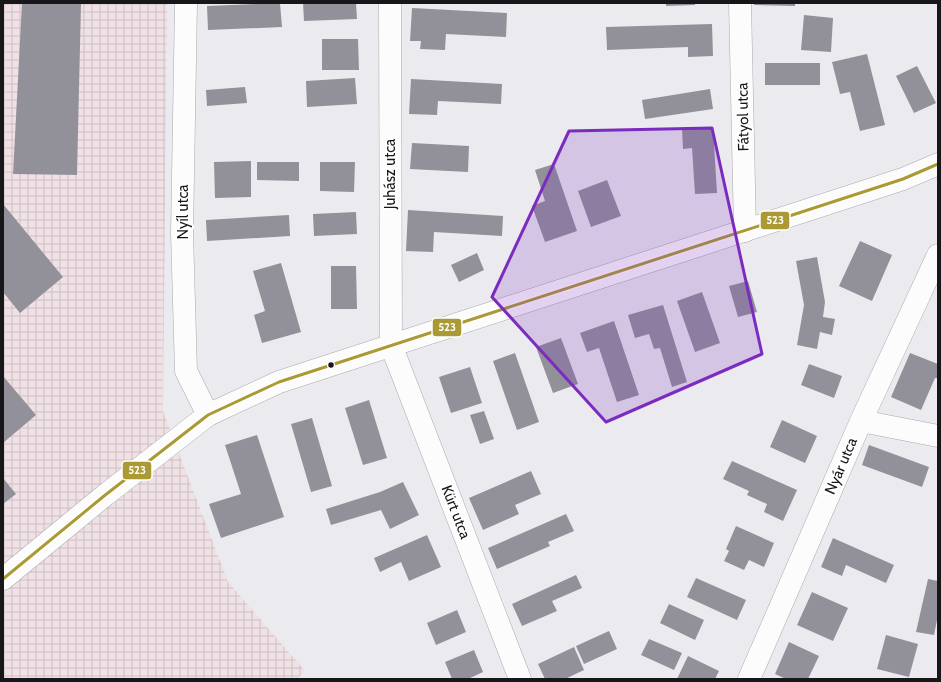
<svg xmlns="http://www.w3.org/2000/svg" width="941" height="682" viewBox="0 0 941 682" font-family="Cabin,sans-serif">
  <defs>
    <pattern id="industrial-grid" width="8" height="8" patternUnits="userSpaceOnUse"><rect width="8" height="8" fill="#f0e1e5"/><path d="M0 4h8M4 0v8" fill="none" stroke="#cdc0c4"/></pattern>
  </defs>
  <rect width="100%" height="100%" fill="#ebebef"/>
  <!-- industrial -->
  <path fill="url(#industrial-grid)" d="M 3,3 L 167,3 L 163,411 L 228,582 L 305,671 L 297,679 L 3,679 Z"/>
  <!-- building -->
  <path fill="#929199" d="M 22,3 L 81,3 L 77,175 L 13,174 Z
    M 280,3 L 282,27 L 208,30 L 207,6 Z
    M 303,3 L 356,3 L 357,19 L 304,21 Z
    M 666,3 L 695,3 L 695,5 L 666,6 Z
    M 754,3 L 795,3 L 795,6 L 754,5 Z
    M 412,8 L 507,13 L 506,37 L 446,34 L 445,50 L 420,49 L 421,41 L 410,41 Z
    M 804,15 L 833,18 L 831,52 L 801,50 Z
    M 712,24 L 713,56 L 688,57 L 688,47 L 607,50 L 606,27 Z
    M 322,39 L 358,39 L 359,70 L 322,70 Z
    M 867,54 L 885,125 L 860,131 L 850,92 L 840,94 L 832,62 Z
    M 765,63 L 820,63 L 820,85 L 765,85 Z
    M 917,66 L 936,103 L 914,113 L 896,76 Z
    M 355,78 L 357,104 L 307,107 L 306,81 Z
    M 411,79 L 502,84 L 501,104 L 438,101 L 437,115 L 409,114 Z
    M 245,87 L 247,103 L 207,106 L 206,90 Z
    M 710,89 L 713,109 L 645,119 L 642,100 Z
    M 713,127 L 717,193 L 695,194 L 692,148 L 683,149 L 682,129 Z
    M 412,143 L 469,146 L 468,172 L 410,169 Z
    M 251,161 L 251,197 L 215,198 L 214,162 Z
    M 257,162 L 299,162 L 299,181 L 257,180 Z
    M 320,162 L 355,162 L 354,192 L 320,191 Z
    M 554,164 L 577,231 L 545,242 L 532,206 L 545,201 L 535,170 Z
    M 607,180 L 621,216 L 591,227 L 578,191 Z
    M 3,204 L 63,277 L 20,313 L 3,292 Z
    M 408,210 L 503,216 L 502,236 L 434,232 L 433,252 L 406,251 Z
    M 356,212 L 357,234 L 314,236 L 313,214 Z
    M 289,215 L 290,236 L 207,241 L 206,220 Z
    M 860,241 L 892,255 L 872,301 L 839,286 Z
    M 477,253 L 484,270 L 459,282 L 451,265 Z
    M 817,257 L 825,302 L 823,317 L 835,319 L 832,335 L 820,332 L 817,349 L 797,345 L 804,305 L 796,261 Z
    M 281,263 L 301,332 L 262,343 L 254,315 L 265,311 L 253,271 Z
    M 331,266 L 356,266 L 357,309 L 331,309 Z
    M 748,281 L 757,312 L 738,317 L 729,286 Z
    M 702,292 L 720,343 L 695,352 L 677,301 Z
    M 663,305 L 687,382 L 672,387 L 660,348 L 654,349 L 649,334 L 635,338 L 628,315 Z
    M 614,321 L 639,395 L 617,402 L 599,348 L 587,352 L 580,333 Z
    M 561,338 L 578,384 L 553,393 L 536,347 Z
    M 515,353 L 539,422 L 517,430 L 493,361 Z
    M 910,353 L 938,364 L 938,378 L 935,378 L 921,410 L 891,397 Z
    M 809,364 L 842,376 L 834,398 L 801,385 Z
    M 470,367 L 482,403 L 451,413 L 439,377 Z
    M 3,376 L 36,415 L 3,443 Z
    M 369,400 L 387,458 L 363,465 L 345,408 Z
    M 484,411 L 494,439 L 480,444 L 470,415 Z
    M 312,418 L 332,486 L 311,492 L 291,424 Z
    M 782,420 L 817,436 L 805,463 L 770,447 Z
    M 257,435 L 284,517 L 221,538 L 209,504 L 241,494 L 225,445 Z
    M 869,445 L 929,467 L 922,487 L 862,465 Z
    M 732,461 L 797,490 L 783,521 L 764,512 L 767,504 L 747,495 L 749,491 L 723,479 Z
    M 531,471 L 541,494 L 515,505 L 519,514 L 483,530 L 469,498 Z
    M 3,478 L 16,494 L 3,504 Z
    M 403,482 L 419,515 L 390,529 L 381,510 L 331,525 L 326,509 L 380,492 Z
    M 566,514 L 574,531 L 548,542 L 550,546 L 497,569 L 488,548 Z
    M 736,526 L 774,543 L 764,567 L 749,560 L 744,570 L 724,561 L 729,551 L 726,549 Z
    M 427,535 L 441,567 L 409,581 L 401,562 L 380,572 L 374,558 Z
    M 833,538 L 894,565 L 886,583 L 846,565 L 842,576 L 821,567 Z
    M 576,575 L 582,588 L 552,601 L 557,611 L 522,626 L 512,604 Z
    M 696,578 L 746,600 L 737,620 L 687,597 Z
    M 928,579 L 938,581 L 938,615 L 934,635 L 916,632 Z
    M 812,592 L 848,608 L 833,641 L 797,625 Z
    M 669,604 L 704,620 L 695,640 L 660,623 Z
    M 457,610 L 466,632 L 436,645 L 427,623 Z
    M 609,631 L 617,649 L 584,664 L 576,646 Z
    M 886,635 L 918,644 L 909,677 L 877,669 Z
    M 649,639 L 682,653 L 674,670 L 641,655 Z
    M 789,642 L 819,656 L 808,679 L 786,679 L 775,674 Z
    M 574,647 L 584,670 L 565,679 L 545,679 L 538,664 Z
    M 474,650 L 483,672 L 468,679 L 452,679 L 445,662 Z
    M 688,656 L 719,671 L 715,679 L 677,679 Z"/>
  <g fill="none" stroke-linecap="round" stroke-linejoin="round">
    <defs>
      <path id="minor" d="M 186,3 L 182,233 L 186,371 L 208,415
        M 390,3 L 391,345 L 520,679
        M 740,3 L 745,231
        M 861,421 L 938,436
        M 749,679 L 861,421 L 938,255"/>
      <path id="major" d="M 3,579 L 104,496 L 208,415 L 279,382 L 903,179 L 938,164"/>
    </defs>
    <!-- minor casing -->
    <use href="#minor" stroke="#a9a9ac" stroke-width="23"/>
    <!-- major casing -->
    <use href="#major" stroke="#a9a9ac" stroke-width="23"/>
    <!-- minor -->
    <use href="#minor" stroke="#fcfcfd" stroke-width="22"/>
    <!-- major -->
    <use href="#major" stroke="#fcfcfd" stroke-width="22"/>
    <defs>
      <path id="bus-1" d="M 3,579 L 104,496 L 208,415 L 279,382 L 903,179 L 938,164"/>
    </defs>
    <!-- bus-1 casing -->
    <use href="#bus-1" stroke="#fff" stroke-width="6"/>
    <!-- bus-1 -->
    <use href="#bus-1" stroke="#ab9a34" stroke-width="3"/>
  </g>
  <!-- marked area -->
  <path fill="#7b2cbf" fill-opacity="0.2" stroke="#7b2cbf" stroke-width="3" stroke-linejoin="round" d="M 712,128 L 762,354 L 606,422 L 492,297 L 569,131 Z"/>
  <!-- markers -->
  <circle fill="#171719" stroke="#fff" stroke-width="1.5" cx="331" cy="365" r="3.5"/>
  <g text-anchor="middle" stroke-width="4" stroke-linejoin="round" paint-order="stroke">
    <!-- street labels -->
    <g font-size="15" fill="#171719" stroke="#fff">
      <text transform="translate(743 117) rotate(-91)" y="5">Fátyol utca</text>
      <text transform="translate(390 174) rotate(-90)" y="5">Juhász utca</text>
      <text transform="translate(183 212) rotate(-90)" y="5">Nyíl utca</text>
      <text transform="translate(841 466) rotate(-67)" y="5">Nyár utca</text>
      <text transform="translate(456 512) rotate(69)" y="5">Kürt utca</text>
    </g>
  </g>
  <g stroke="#fff" stroke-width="1.5">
    <rect x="760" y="211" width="30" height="19" rx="4" fill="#ab9a34"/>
    <rect x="432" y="318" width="30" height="19" rx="4" fill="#ab9a34"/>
    <rect x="122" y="461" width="30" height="19" rx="4" fill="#ab9a34"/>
  </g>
  <g font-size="11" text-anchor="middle" font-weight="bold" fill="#fff">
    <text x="775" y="224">523</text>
    <text x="447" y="331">523</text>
    <text x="137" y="474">523</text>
  </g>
  <!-- border -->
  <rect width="941" height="682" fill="none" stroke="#171719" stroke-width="8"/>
</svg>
